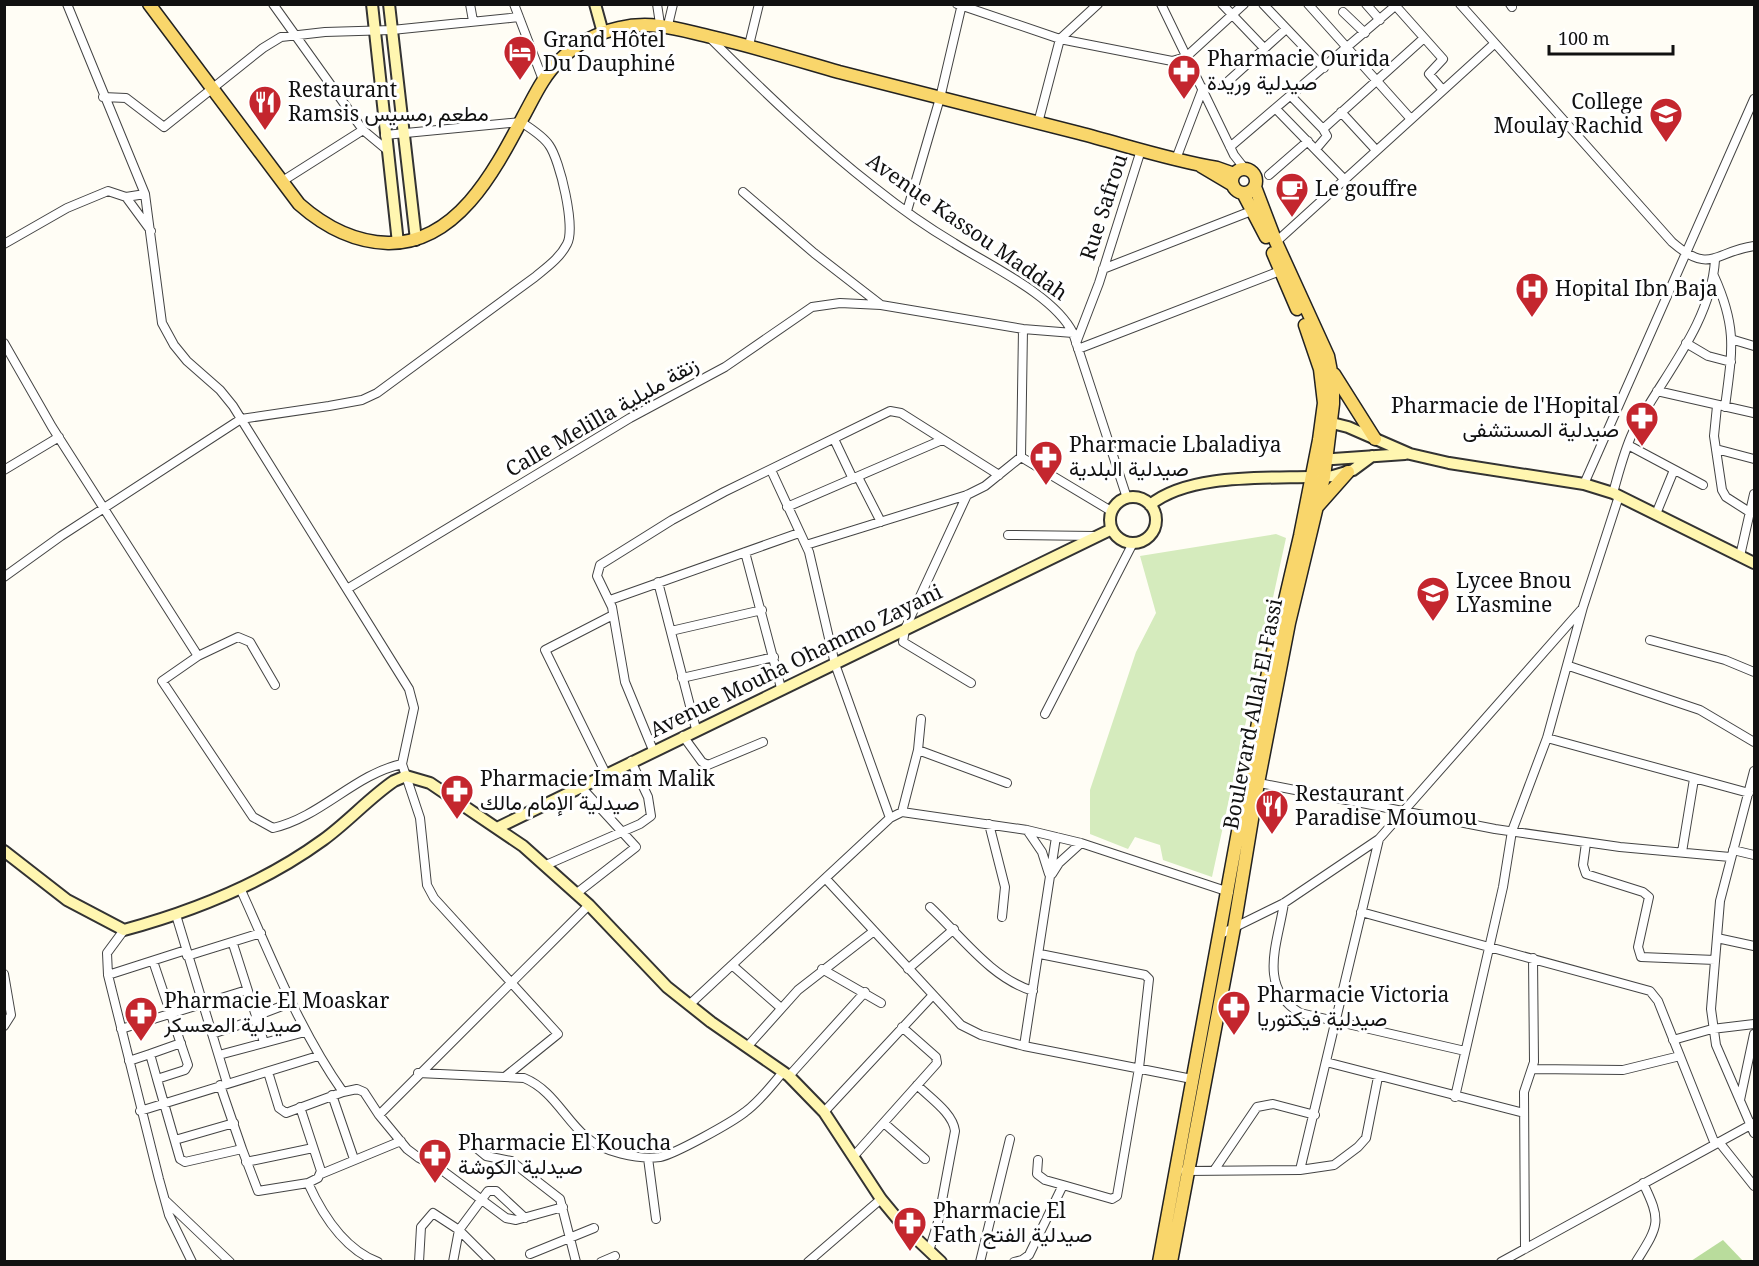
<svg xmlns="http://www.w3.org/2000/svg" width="1759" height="1266" viewBox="0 0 1759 1266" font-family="'Noto Serif',Vazirmatn,serif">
  <rect width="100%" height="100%" fill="#fffdf5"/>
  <!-- green -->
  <path fill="#d5ebbd" d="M 1276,534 L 1286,538 L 1212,877 L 1163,860 L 1160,845 L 1135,837 L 1128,849 L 1090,834 L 1090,790 L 1136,652 L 1156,613 L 1140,556 Z"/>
  <!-- forest -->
  <path fill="#b9dc9c" d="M 1723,1240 L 1743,1261 L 1691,1261 Z"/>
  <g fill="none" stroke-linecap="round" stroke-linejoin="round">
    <defs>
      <path id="street" d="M 67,4 L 145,194 L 162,323 L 174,345 L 187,361 L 220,390 L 233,406 L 409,689 L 414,708 L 402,764
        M 273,4 L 363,130 L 387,150
        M 470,4 L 473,21
        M 514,4 L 543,80
        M 657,4 L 660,24
        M 957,4 L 1060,39 L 1172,61 L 1186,57 L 1244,4
        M 1161,4 L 1234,155 L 1245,169
        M 1222,4 L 1264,48
        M 1263,4 L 1324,68
        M 1308,4 L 1410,118
        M 1366,4 L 1380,20
        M 1394,4 L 1443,59 L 1429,74 L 1442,89
        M 1460,4 L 1672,242 C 1710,275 1714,252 1754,246
        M 1510,4 L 1512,7
        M 1343,12 L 1365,33
        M 668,25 L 673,4
        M 709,37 C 762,90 816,142 875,188 C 900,208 927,227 954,243 C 990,266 1054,295 1073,333 L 1127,498
        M 749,45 L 759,4
        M 1224,85 L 1286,29
        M 1291,96 L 1323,129 L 1424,38
        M 103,97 L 126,98 L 164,127 L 263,48 L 281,37 L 325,32 L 392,30 L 519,17
        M 1276,109 L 1344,179
        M 1341,112 L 1376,150
        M 1038,123 L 1060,39 L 1098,4
        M 1230,147 L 1395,6
        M 1316,149 L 1327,136 L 1323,129
        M 1176,159 L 1203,88
        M 1269,175 L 1308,141
        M 281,182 L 363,130
        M 743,192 L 814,253 L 881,305 L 1023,329 L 1073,333
        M 126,197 L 145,194
        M 907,211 L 940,98 L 962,4
        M 1276,242 L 1494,44
        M 4,244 L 67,208 L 108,191 L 126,197 L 151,231
        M 1103,269 L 1254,210
        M 1714,276 C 1738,329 1732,352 1725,407
        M 1734,340 L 1754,346
        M 4,343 L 52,427 L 198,656
        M 1076,343 L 1099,283 L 1141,150
        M 1686,343 L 1708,356 L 1731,362
        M 1078,349 L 1280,271
        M 1657,391 L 1754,413
        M 1717,406 L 1714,436 L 1722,490 L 1726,497 L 1751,513
        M 834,439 L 853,479
        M 1628,445 L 1703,485
        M 1716,449 L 1754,459
        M 1021,457 L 1111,511
        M 4,470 L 59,437
        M 771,470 L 809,552 L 835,664 L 890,818
        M 858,477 L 881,522
        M 1584,484 L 1754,99
        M 1613,493 C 1619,472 1624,451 1633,432 C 1662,377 1711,324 1715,260
        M 967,495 L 905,629 L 903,642 L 971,683
        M 787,507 L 942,440
        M 1656,514 L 1674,470
        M 1008,535 L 1095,536
        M 806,545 L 967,495 L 985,486 L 1021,457 L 1023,329
        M 745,552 L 781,688
        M 1740,556 L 1754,494
        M 4,577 L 61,536 L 241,419 L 329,406 L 362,400 L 377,393 L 535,277 C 547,267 560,258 567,244 C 576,228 560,160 549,145 C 543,136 530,128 521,122 L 385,135
        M 658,582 L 696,729
        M 347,589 L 630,418 L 725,367 L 812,307 L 840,303 L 881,305
        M 610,600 L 799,533
        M 671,631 L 762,610
        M 1650,640 L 1725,660 L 1754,672
        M 1569,666 L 1700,710 L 1754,742
        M 682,678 L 774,657
        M 275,685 L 250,642 L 238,637 L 198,656 L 162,681 L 253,817 L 273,828 C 321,817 355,774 402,764 L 420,818 L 427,885 L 434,898 L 558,1034 L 506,1076
        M 1045,714 L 1133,543
        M 683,736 L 702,762 L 708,765 L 763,742
        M 1547,738 L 1749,793
        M 653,750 L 625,682 L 612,607 L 597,576 L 600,565 L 672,520 L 724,492 L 890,411 L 901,413 L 999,475
        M 918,750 L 1007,783
        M 1754,771 L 1720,901 L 1711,1009 L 1716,1045 L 1754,1133
        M 606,774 L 545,650 L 613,615
        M 1254,782 L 1495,829 L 1620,847 L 1730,857
        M 902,812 L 918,750 L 921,719
        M 989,824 L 1005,887 L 1002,917
        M 1027,830 L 1042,852 L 1049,874
        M 1586,843 L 1583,865 L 1586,874 L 1643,892 L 1649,897 L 1638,947 L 1641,957 L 1715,960
        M 1733,850 L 1754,855
        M 1682,852 L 1694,779
        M 546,865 L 640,824 L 651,816 L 648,797 L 631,761
        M 1052,874 L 1059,863 L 1081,843
        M 826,879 L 961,1025 L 981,1035 L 1024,1046 L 1056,837
        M 240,888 C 272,958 298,1028 343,1092 L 357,1089 L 364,1092 L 379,1115 L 407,1149 L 419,1158 L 439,1168 L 506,1218 L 516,1220 L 563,1207
        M 577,893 L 636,847 L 580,786
        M 1284,903 C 1278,943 1257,987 1300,1013 L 1465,1051
        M 930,907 C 962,937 991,978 1033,991
        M 1361,912 L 1650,991 L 1658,1001 L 1715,1144
        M 176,915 L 227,1083
        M 124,930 L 107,953 L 108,975 L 159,1179 L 169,1215 L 192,1262
        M 1221,934 L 1284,903 L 1379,839 L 1581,610
        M 1717,938 L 1754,946
        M 187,956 L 261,933
        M 153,961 L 188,1065 L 185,1070 L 157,1079 L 180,1159 L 185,1162 L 242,1149 L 220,1085
        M 732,965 L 781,1008
        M 822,969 L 881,1003
        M 908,969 L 954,929
        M 4,974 L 11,1015 L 4,1026
        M 108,975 L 186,950
        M 689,1005 L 890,818 L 902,812 L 1027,830 L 1081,843 L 1229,892
        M 256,1016 L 290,1003
        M 257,1019 L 264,1043
        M 121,1029 L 247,990
        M 212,1034 L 257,1019 L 233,944
        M 1673,1040 L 1712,1029 L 1754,1024
        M 1024,1046 L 1192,1079
        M 747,1047 L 798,990 L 874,931
        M 219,1055 L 305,1032
        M 129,1061 L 150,1054
        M 1326,1062 L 1524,1113
        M 1533,1069 L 1623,1070 L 1680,1056
        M 268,1072 L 279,1108 L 286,1113 L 343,1092
        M 418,1073 L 524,1078 C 553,1090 564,1118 586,1137 C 603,1152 638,1160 660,1157 C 675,1154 731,1123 745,1112 C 760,1101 771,1086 783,1072
        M 789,1076 L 865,992
        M 157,1079 L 150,1054 L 181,1043
        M 917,1085 C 930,1098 953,1113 955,1131 L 938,1222 L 929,1251
        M 332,1095 L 354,1159
        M 1455,1097 L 1503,887 L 1512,831 L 1547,738 L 1583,607 L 1619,496
        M 1740,1100 L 1754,1034
        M 300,1107 L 321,1171 L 318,1178 L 308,1183 C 322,1214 343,1249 378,1262
        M 140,1111 L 318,1056
        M 824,1112 L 932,996
        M 379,1115 L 589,905
        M 884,1123 L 925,1159
        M 463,1137 L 486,1156 L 511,1161 L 560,1199 L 576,1262
        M 175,1140 L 234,1123
        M 1719,1142 L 1754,1186
        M 242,1149 L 258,1191 L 308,1183
        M 853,1157 L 937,1063 L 936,1057 L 902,1027
        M 648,1158 L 656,1219
        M 1038,1160 L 1037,1174 L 1045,1180 L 1063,1185
        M 246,1162 L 313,1148
        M 1215,1169 L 1257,1107 L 1273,1104 L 1315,1115
        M 1300,1170 L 1379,839
        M 1185,1171 L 1300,1170 L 1334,1165 L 1358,1147 L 1366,1138 L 1378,1077
        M 321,1174 L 401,1141
        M 166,1201 L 230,1262
        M 1525,1249 L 1524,1092 L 1534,1062 L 1533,958
        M 530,1254 L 594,1228
        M 419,1262 L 421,1227 L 433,1213 L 459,1230 L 491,1262
        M 453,1262 L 459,1230 L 488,1191 L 496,1191 L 525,1218
        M 601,1262 L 615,1256
        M 808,1262 L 881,1199
        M 980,1262 L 1010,1139
        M 1014,1262 L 1022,1260 L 1029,1255 L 1063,1185 L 1112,1199 L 1117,1196 L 1139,1068 L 1149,979 L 1145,975 L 1040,954
        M 1501,1262 L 1754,1123
        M 1636,1262 C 1659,1225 1662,1222 1643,1183"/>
      <path id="secondary" d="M 372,4 L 398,243
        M 389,4 L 416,240
        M 595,4 L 603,33
        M 1324,421 L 1348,427 L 1410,454 L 1449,463 L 1584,484 L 1613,493 L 1754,563
        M 1319,460 L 1405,454
        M1110 520a23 23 0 1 1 46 0a23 23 0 1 1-46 0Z
        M 1150,505 C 1193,470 1280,480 1333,476 L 1353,470 L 1372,456
        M 497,828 L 1112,529
        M 4,851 L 67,900 L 124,930 C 194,911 264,883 323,840 C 348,822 369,798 394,781 L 406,776 L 430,783 L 523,846 L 589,905 L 667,987 L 711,1022 L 789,1076 L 824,1112 L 881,1199 L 905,1228 L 941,1262"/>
      <path id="primary" d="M 149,4 L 299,204 C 325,227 353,242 388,243 C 457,244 495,170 523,117 C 534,97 543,76 560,60 C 576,44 597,33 619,28 C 653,20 680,30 712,37 C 755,47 797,60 839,72 C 919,93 999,112 1079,133 C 1125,145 1170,160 1217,168 L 1234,174
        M 1201,166 L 1233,185
        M1232 181a12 12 0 1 1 24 0a12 12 0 1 1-24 0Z
        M 1243,193 L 1266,237
        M 1273,253 L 1297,309
        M 1334,374 L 1375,439
        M 1317,507 L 1348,472
        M 1159,1262 L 1264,690 L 1300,536 L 1319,440 L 1324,403 L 1320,369 L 1305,325
        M 1171,1262 L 1234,928 L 1258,783 L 1289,623 L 1324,477 L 1333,404 L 1333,382 L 1328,356 L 1276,242 L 1255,187"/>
    </defs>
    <!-- street casing -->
    <use href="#street" stroke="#444" stroke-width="10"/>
    <!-- secondary casing -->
    <use href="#secondary" stroke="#333" stroke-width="14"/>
    <!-- primary casing -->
    <use href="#primary" stroke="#222" stroke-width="15"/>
    <!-- street -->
    <use href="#street" stroke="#fff" stroke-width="8"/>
    <!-- secondary -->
    <use href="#secondary" stroke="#fff6b0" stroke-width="10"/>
    <!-- primary -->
    <use href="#primary" stroke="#f9d66b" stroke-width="12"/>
  </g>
  <!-- icons -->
  <defs>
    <symbol id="hotel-pin" viewBox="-11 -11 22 30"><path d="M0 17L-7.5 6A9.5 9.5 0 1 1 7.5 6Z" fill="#c4262e" stroke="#fff"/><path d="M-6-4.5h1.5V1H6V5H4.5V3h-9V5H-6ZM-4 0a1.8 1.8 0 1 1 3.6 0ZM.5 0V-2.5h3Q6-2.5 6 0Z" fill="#fff"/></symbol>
    <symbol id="pharmacy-pin" viewBox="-11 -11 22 30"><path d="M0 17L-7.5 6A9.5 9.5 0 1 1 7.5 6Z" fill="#c4262e" stroke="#fff"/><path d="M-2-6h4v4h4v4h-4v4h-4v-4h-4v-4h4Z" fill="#fff"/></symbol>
    <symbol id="restaurant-pin" viewBox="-11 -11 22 30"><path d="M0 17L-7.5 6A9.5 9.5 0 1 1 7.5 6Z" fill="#c4262e" stroke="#fff"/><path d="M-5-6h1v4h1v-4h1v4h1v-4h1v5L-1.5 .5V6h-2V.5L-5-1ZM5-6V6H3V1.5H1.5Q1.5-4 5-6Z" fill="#fff"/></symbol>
    <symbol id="school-pin" viewBox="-11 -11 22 30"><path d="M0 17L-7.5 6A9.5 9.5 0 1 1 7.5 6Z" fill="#c4262e" stroke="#fff"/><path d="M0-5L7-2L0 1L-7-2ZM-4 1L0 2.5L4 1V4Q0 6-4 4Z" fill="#fff"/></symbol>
    <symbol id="cafe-pin" viewBox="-11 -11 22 30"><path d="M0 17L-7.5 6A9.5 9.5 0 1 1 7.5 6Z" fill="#c4262e" stroke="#fff"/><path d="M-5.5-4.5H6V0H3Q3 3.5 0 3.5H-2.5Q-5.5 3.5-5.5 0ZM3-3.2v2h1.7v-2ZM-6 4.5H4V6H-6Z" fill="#fff"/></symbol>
    <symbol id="hospital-pin" viewBox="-11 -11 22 30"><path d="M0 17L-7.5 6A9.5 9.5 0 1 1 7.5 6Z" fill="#c4262e" stroke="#fff"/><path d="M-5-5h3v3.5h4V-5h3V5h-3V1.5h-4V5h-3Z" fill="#fff"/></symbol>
  </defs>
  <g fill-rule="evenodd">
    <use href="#hotel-pin" x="501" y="33" width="38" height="52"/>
    <use href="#pharmacy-pin" x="1165" y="52" width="38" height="52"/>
    <use href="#restaurant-pin" x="246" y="83" width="38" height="52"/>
    <use href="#school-pin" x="1647" y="95" width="38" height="52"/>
    <use href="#cafe-pin" x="1273" y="170" width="38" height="52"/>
    <use href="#hospital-pin" x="1513" y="270" width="38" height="52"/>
    <use href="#pharmacy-pin" x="1623" y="399" width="38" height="52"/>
    <use href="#pharmacy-pin" x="1027" y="438" width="38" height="52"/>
    <use href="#school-pin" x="1414" y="574" width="38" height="52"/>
    <use href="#pharmacy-pin" x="438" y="772" width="38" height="52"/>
    <use href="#restaurant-pin" x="1253" y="787" width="38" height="52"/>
    <use href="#pharmacy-pin" x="1215" y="988" width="38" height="52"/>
    <use href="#pharmacy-pin" x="122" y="994" width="38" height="52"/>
    <use href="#pharmacy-pin" x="416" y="1136" width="38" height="52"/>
    <use href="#pharmacy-pin" x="891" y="1204" width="38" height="52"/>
  </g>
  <g text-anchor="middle" stroke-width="6" stroke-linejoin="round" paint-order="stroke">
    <!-- poi labels -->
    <g font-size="21" fill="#111" stroke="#fff" text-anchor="start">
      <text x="543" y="47">Grand Hôtel<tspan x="543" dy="24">Du Dauphiné</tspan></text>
      <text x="1207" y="66">Pharmacie Ourida<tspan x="1207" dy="24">صيدلية وريدة</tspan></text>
      <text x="288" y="97">Restaurant<tspan x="288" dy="24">Ramsis مطعم رمسيس</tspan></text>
      <text x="1643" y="109" text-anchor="end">College<tspan x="1643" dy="24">Moulay Rachid</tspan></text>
      <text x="1315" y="196">Le gouffre</text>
      <text x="1555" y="296">Hopital Ibn Baja</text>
      <text x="1619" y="413" text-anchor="end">Pharmacie de l'Hopital<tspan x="1619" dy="24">صيدلية المستشفى</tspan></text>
      <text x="1069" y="452">Pharmacie Lbaladiya<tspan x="1069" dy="24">صيدلية البلدية</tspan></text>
      <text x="1456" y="588">Lycee Bnou<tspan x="1456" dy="24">LYasmine</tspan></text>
      <text x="480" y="786">Pharmacie Imam Malik<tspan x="480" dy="24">صيدلية الإمام مالك</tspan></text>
      <text x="1295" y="801">Restaurant<tspan x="1295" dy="24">Paradise Moumou</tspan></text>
      <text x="1257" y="1002">Pharmacie Victoria<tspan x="1257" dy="24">صيدلية فيكتوريا</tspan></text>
      <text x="164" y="1008">Pharmacie El Moaskar<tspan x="164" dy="24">صيدلية المعسكر</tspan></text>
      <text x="458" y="1150">Pharmacie El Koucha<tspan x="458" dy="24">صيدلية الكوشة</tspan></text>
      <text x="933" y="1218">Pharmacie El<tspan x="933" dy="24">Fath صيدلية الفتح</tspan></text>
    </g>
    <!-- street labels -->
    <g font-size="21" fill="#111" stroke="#fff">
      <text transform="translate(1104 207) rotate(-72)" y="7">Rue Safrou</text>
      <text transform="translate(967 227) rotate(35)" y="7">Avenue Kassou Maddah</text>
      <text transform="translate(602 417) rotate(-30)" y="7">Calle Melilla زنقة مليلية</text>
      <text transform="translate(796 661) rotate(-26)" y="7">Avenue Mouha Ohammo Zayani</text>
      <text transform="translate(1253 714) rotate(-79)" y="7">Boulevard Allal El Fassi</text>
    </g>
  </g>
  <!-- border -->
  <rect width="1759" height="1266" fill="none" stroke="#111111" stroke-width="12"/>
  <!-- scale -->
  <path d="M1549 45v9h124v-9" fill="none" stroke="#111111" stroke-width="3"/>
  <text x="1558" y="45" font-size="18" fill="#111111" stroke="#ffffff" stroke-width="4.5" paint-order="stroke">100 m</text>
</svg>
